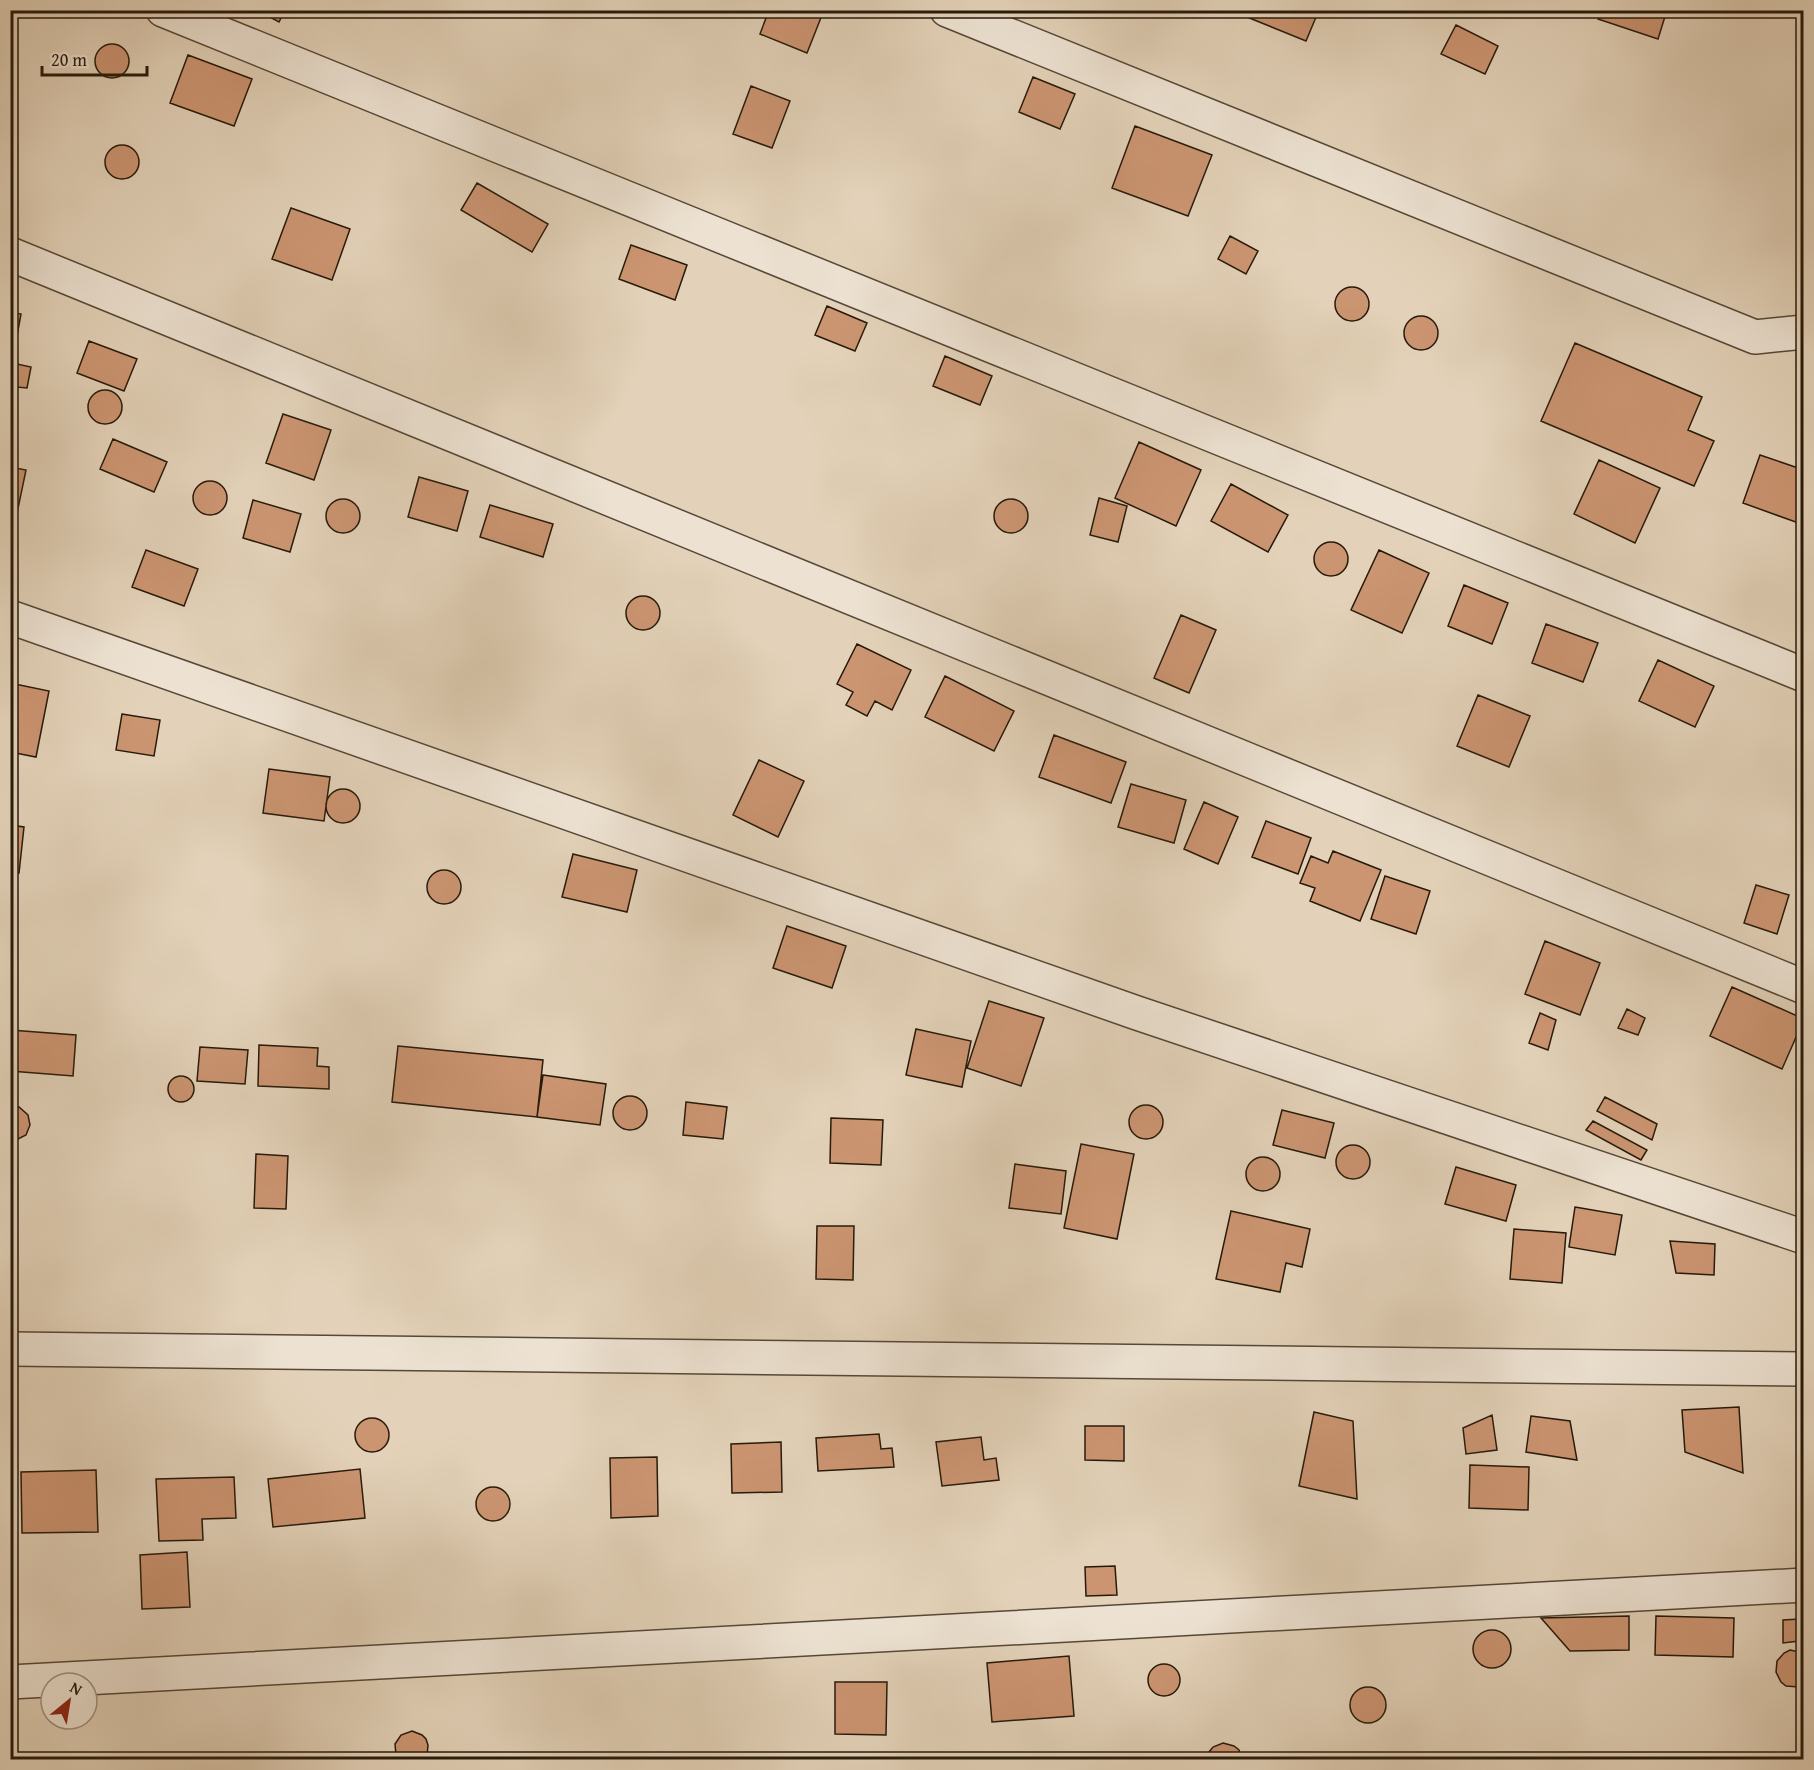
<svg xmlns="http://www.w3.org/2000/svg" width="1814" height="1770" viewBox="0 0 1814 1770" font-family="'Gentium Book Plus',serif">
  <rect width="100%" height="100%" fill="#e3d2b9"/>
  <filter id="stains"><feTurbulence type="fractalNoise" baseFrequency=".00333" numOctaves="4"/><feColorMatrix values="0 0 0 0 .2 0 0 0 0 .09 0 0 0 0 .02 0 0 0 .5 -.17"/></filter>
  <radialGradient id="worn" r=".72"><stop offset=".6" stop-color="#630" stop-opacity="0"/><stop offset="1" stop-color="#630" stop-opacity=".3"/></radialGradient>
  <!-- building -->
  <path fill="#cc9572" stroke="#271a0b" stroke-width="1.5" d="M 257,10 L 285,10 L 279,22 Z
    M 769,10 L 824,10 L 807,53 L 760,34 Z
    M 1250,10 L 1319,10 L 1306,41 L 1247,17 Z
    M 1601,10 L 1667,10 L 1658,39 L 1598,19 Z
    M 1456,25 L 1498,46 L 1485,74 L 1441,54 Z
    M95 61a17 17 0 1 1 34 0a17 17 0 1 1-34 0Z
    M 188,55 L 252,79 L 234,126 L 170,103 Z
    M 1033,77 L 1075,94 L 1060,129 L 1019,112 Z
    M 751,86 L 790,101 L 772,148 L 733,134 Z
    M 1135,126 L 1212,155 L 1188,216 L 1112,188 Z
    M105 162a17 17 0 1 1 34 0a17 17 0 1 1-34 0Z
    M 477,183 L 548,224 L 532,252 L 461,210 Z
    M 291,208 L 350,229 L 332,280 L 272,259 Z
    M 1230,236 L 1258,251 L 1246,274 L 1218,259 Z
    M 631,245 L 687,265 L 675,300 L 619,279 Z
    M1335 304a17 17 0 1 1 34 0a17 17 0 1 1-34 0Z
    M 827,306 L 867,323 L 855,351 L 815,335 Z
    M 10,312 L 21,314 L 12,363 L 31,367 L 27,388 L 17,387 L 10,425 Z
    M1404 333a17 17 0 1 1 34 0a17 17 0 1 1-34 0Z
    M 89,341 L 137,359 L 124,391 L 77,373 Z
    M 1575,343 L 1702,397 L 1688,430 L 1714,441 L 1694,486 L 1541,421 Z
    M 945,356 L 992,376 L 980,405 L 933,386 Z
    M88 407a17 17 0 1 1 34 0a17 17 0 1 1-34 0Z
    M 283,414 L 331,430 L 314,480 L 266,463 Z
    M 113,439 L 167,462 L 154,492 L 100,469 Z
    M 1139,442 L 1201,470 L 1176,526 L 1115,498 Z
    M 1760,455 L 1804,470 L 1804,525 L 1743,503 Z
    M 1599,460 L 1660,488 L 1635,543 L 1574,514 Z
    M 10,467 L 26,470 L 15,523 L 10,522 Z
    M 419,477 L 468,491 L 457,531 L 408,517 Z
    M193 498a17 17 0 1 1 34 0a17 17 0 1 1-34 0Z
    M 1231,484 L 1288,515 L 1268,552 L 1211,521 Z
    M 1099,498 L 1127,506 L 1118,542 L 1090,535 Z
    M326 516a17 17 0 1 1 34 0a17 17 0 1 1-34 0Z
    M994 516a17 17 0 1 1 34 0a17 17 0 1 1-34 0Z
    M 253,500 L 301,514 L 290,552 L 243,538 Z
    M 490,505 L 553,524 L 543,557 L 480,537 Z
    M1314 559a17 17 0 1 1 34 0a17 17 0 1 1-34 0Z
    M 146,550 L 198,569 L 184,606 L 132,587 Z
    M 1379,550 L 1429,573 L 1402,633 L 1351,610 Z
    M 1464,585 L 1508,603 L 1492,644 L 1448,626 Z
    M626 613a17 17 0 1 1 34 0a17 17 0 1 1-34 0Z
    M 1181,615 L 1216,630 L 1189,693 L 1154,678 Z
    M 1546,624 L 1598,643 L 1583,682 L 1532,663 Z
    M 857,644 L 911,670 L 892,710 L 875,701 L 867,716 L 846,705 L 853,692 L 837,684 Z
    M 1658,660 L 1714,686 L 1695,727 L 1639,701 Z
    M 945,676 L 1014,711 L 994,751 L 925,717 Z
    M 10,683 L 49,691 L 36,757 L 10,752 Z
    M 1478,695 L 1530,716 L 1509,767 L 1457,746 Z
    M 122,714 L 160,720 L 154,756 L 116,750 Z
    M 1054,735 L 1126,762 L 1111,803 L 1039,777 Z
    M 759,760 L 804,781 L 778,837 L 733,815 Z
    M 269,769 L 330,777 L 324,821 L 263,813 Z
    M 1131,784 L 1186,800 L 1174,843 L 1118,827 Z
    M326 806a17 17 0 1 1 34 0a17 17 0 1 1-34 0Z
    M 1204,802 L 1238,817 L 1218,864 L 1184,849 Z
    M 1266,821 L 1311,838 L 1298,874 L 1252,857 Z
    M 10,825 L 24,827 L 19,873 L 10,872 Z
    M 1333,851 L 1381,870 L 1360,921 L 1310,901 L 1315,888 L 1300,883 L 1311,856 L 1328,863 Z
    M 573,854 L 637,870 L 627,912 L 562,897 Z
    M427 887a17 17 0 1 1 34 0a17 17 0 1 1-34 0Z
    M 1385,876 L 1430,891 L 1416,934 L 1371,919 Z
    M 1756,885 L 1789,895 L 1777,934 L 1744,923 Z
    M 787,926 L 846,946 L 832,988 L 773,968 Z
    M 1545,941 L 1600,963 L 1580,1015 L 1525,994 Z
    M 1732,987 L 1804,1019 L 1782,1069 L 1710,1036 Z
    M 989,1001 L 1044,1018 L 1021,1086 L 967,1068 Z
    M 1627,1009 L 1645,1018 L 1638,1035 L 1618,1028 Z
    M 1540,1013 L 1556,1020 L 1548,1050 L 1529,1043 Z
    M 916,1029 L 971,1041 L 962,1087 L 906,1075 Z
    M 10,1030 L 76,1035 L 73,1076 L 10,1071 Z
    M 259,1045 L 318,1048 L 317,1066 L 329,1067 L 329,1089 L 258,1086 Z
    M 398,1046 L 543,1060 L 537,1117 L 392,1102 Z
    M 200,1047 L 248,1050 L 245,1084 L 197,1081 Z
    M 543,1075 L 606,1084 L 600,1125 L 537,1117 Z
    M168 1089a13 13 0 1 1 26 0a13 13 0 1 1-26 0Z
    M613 1113a17 17 0 1 1 34 0a17 17 0 1 1-34 0Z
    M 1605,1097 L 1657,1124 L 1652,1140 L 1597,1111 Z
    M 686,1102 L 727,1107 L 723,1139 L 683,1135 Z
    M1129 1122a17 17 0 1 1 34 0a17 17 0 1 1-34 0Z
    M 14,1106 L 19,1107 L 28,1115 L 30,1125 L 26,1135 L 16,1140 L 11,1140 L 10,1107 Z
    M 1282,1110 L 1334,1123 L 1325,1158 L 1273,1145 Z
    M 831,1118 L 883,1120 L 881,1165 L 830,1163 Z
    M 1593,1121 L 1647,1150 L 1641,1160 L 1586,1130 Z
    M 1081,1144 L 1134,1154 L 1117,1239 L 1064,1228 Z
    M1336 1162a17 17 0 1 1 34 0a17 17 0 1 1-34 0Z
    M 256,1154 L 288,1156 L 286,1209 L 254,1208 Z
    M1246 1174a17 17 0 1 1 34 0a17 17 0 1 1-34 0Z
    M 1015,1164 L 1066,1171 L 1061,1214 L 1009,1208 Z
    M 1456,1167 L 1516,1185 L 1506,1221 L 1445,1204 Z
    M 1575,1207 L 1622,1215 L 1615,1255 L 1569,1247 Z
    M 1231,1211 L 1310,1229 L 1302,1267 L 1286,1263 L 1280,1292 L 1216,1279 Z
    M 817,1226 L 854,1226 L 853,1280 L 816,1279 Z
    M 1514,1229 L 1566,1233 L 1562,1283 L 1510,1279 Z
    M 1670,1241 L 1715,1244 L 1714,1275 L 1676,1273 Z
    M 1739,1407 L 1743,1473 L 1685,1452 L 1682,1410 Z
    M 1314,1412 L 1353,1421 L 1357,1499 L 1299,1486 Z
    M 1492,1415 L 1497,1450 L 1466,1454 L 1463,1428 Z
    M 1531,1416 L 1570,1421 L 1577,1460 L 1526,1452 Z
    M355 1435a17 17 0 1 1 34 0a17 17 0 1 1-34 0Z
    M 1085,1426 L 1124,1426 L 1124,1461 L 1085,1460 Z
    M 879,1434 L 881,1449 L 892,1448 L 894,1467 L 818,1471 L 816,1438 Z
    M 981,1437 L 984,1460 L 996,1458 L 999,1480 L 942,1486 L 936,1442 Z
    M 781,1442 L 782,1492 L 732,1493 L 731,1444 Z
    M 657,1457 L 658,1516 L 611,1518 L 610,1458 Z
    M 1470,1465 L 1529,1467 L 1528,1510 L 1469,1508 Z
    M 360,1469 L 365,1518 L 273,1527 L 268,1479 Z
    M 96,1470 L 98,1532 L 22,1533 L 21,1472 Z
    M 234,1477 L 236,1518 L 202,1519 L 203,1540 L 159,1541 L 156,1479 Z
    M476 1504a17 17 0 1 1 34 0a17 17 0 1 1-34 0Z
    M 187,1552 L 190,1607 L 142,1609 L 140,1555 Z
    M 1115,1566 L 1117,1595 L 1086,1596 L 1085,1567 Z
    M 1629,1616 L 1629,1650 L 1570,1651 L 1541,1618 Z
    M 1656,1616 L 1734,1618 L 1733,1657 L 1655,1655 Z
    M 1799,1619 L 1799,1641 L 1783,1643 L 1783,1620 Z
    M1473 1649a19 19 0 1 1 38 0a19 19 0 1 1-38 0Z
    M 1790,1650 L 1804,1653 L 1804,1685 L 1799,1687 L 1786,1686 L 1781,1682 L 1776,1672 L 1777,1661 L 1784,1653 Z
    M 1069,1656 L 1074,1716 L 992,1722 L 987,1663 Z
    M1148 1680a16 16 0 1 1 32 0a16 16 0 1 1-32 0Z
    M 835,1682 L 887,1682 L 886,1735 L 835,1734 Z
    M1350 1705a18 18 0 1 1 36 0a18 18 0 1 1-36 0Z
    M 412,1731 L 422,1735 L 426,1739 L 428,1745 L 427,1756 L 424,1760 L 399,1760 L 396,1755 L 395,1744 L 401,1735 Z
    M 1223,1743 L 1234,1746 L 1239,1750 L 1242,1760 L 1206,1760 L 1209,1752 L 1213,1747 Z"/>
  <g fill="none" stroke-linecap="round" stroke-linejoin="round">
    <defs>
      <path id="minor" d="M 163,10 L 1804,675
        M 947,10 L 1755,337 L 1804,332
        M 10,254 L 1804,987
        M 10,617 L 1137,1013 L 1804,1237
        M 10,1349 L 1804,1369
        M 10,1682 L 1804,1585"/>
    </defs>
    <!-- minor casing -->
    <use href="#minor" stroke="#564836" stroke-width="36"/>
    <!-- minor -->
    <use href="#minor" stroke="#ede2d2" stroke-width="33"/>
  </g>
  <!-- margin -->
  <rect width="1814" height="1770" fill="none" stroke="#e3d2b9" stroke-width="36"/>
  <rect x="12" y="12" width="1790" height="1746" fill="none" stroke="#271a0b" stroke-width="3"/>
  <rect x="18" y="18" width="1778" height="1734" fill="none" stroke="#271a0b" stroke-width="1.5"/>
  <!-- north arrow -->
  <g transform="translate(69 1701) rotate(30)"><circle r="28" fill="#ede2d2" stroke="#9e9282" stroke-width="1.5"/>
  <path d="M0-4.5L10 22L0 15L-10 22Z" fill="#8f2418"/>
  <text y="-9" font-size="16" font-weight="bold" text-anchor="middle" fill="#271a0b">N</text>
  </g>
  <!-- scale -->
  <path d="M42 66v9h105v-9" fill="none" stroke="#271a0b" stroke-width="3"/>
  <text x="51" y="66" font-size="18" fill="#271a0b" stroke="#ede2d2" stroke-width="4.5" paint-order="stroke">20 m</text>
  <rect width="100%" height="100%" filter="url(#stains)"/>
  <rect width="100%" height="100%" fill="url(#worn)"/>
</svg>
